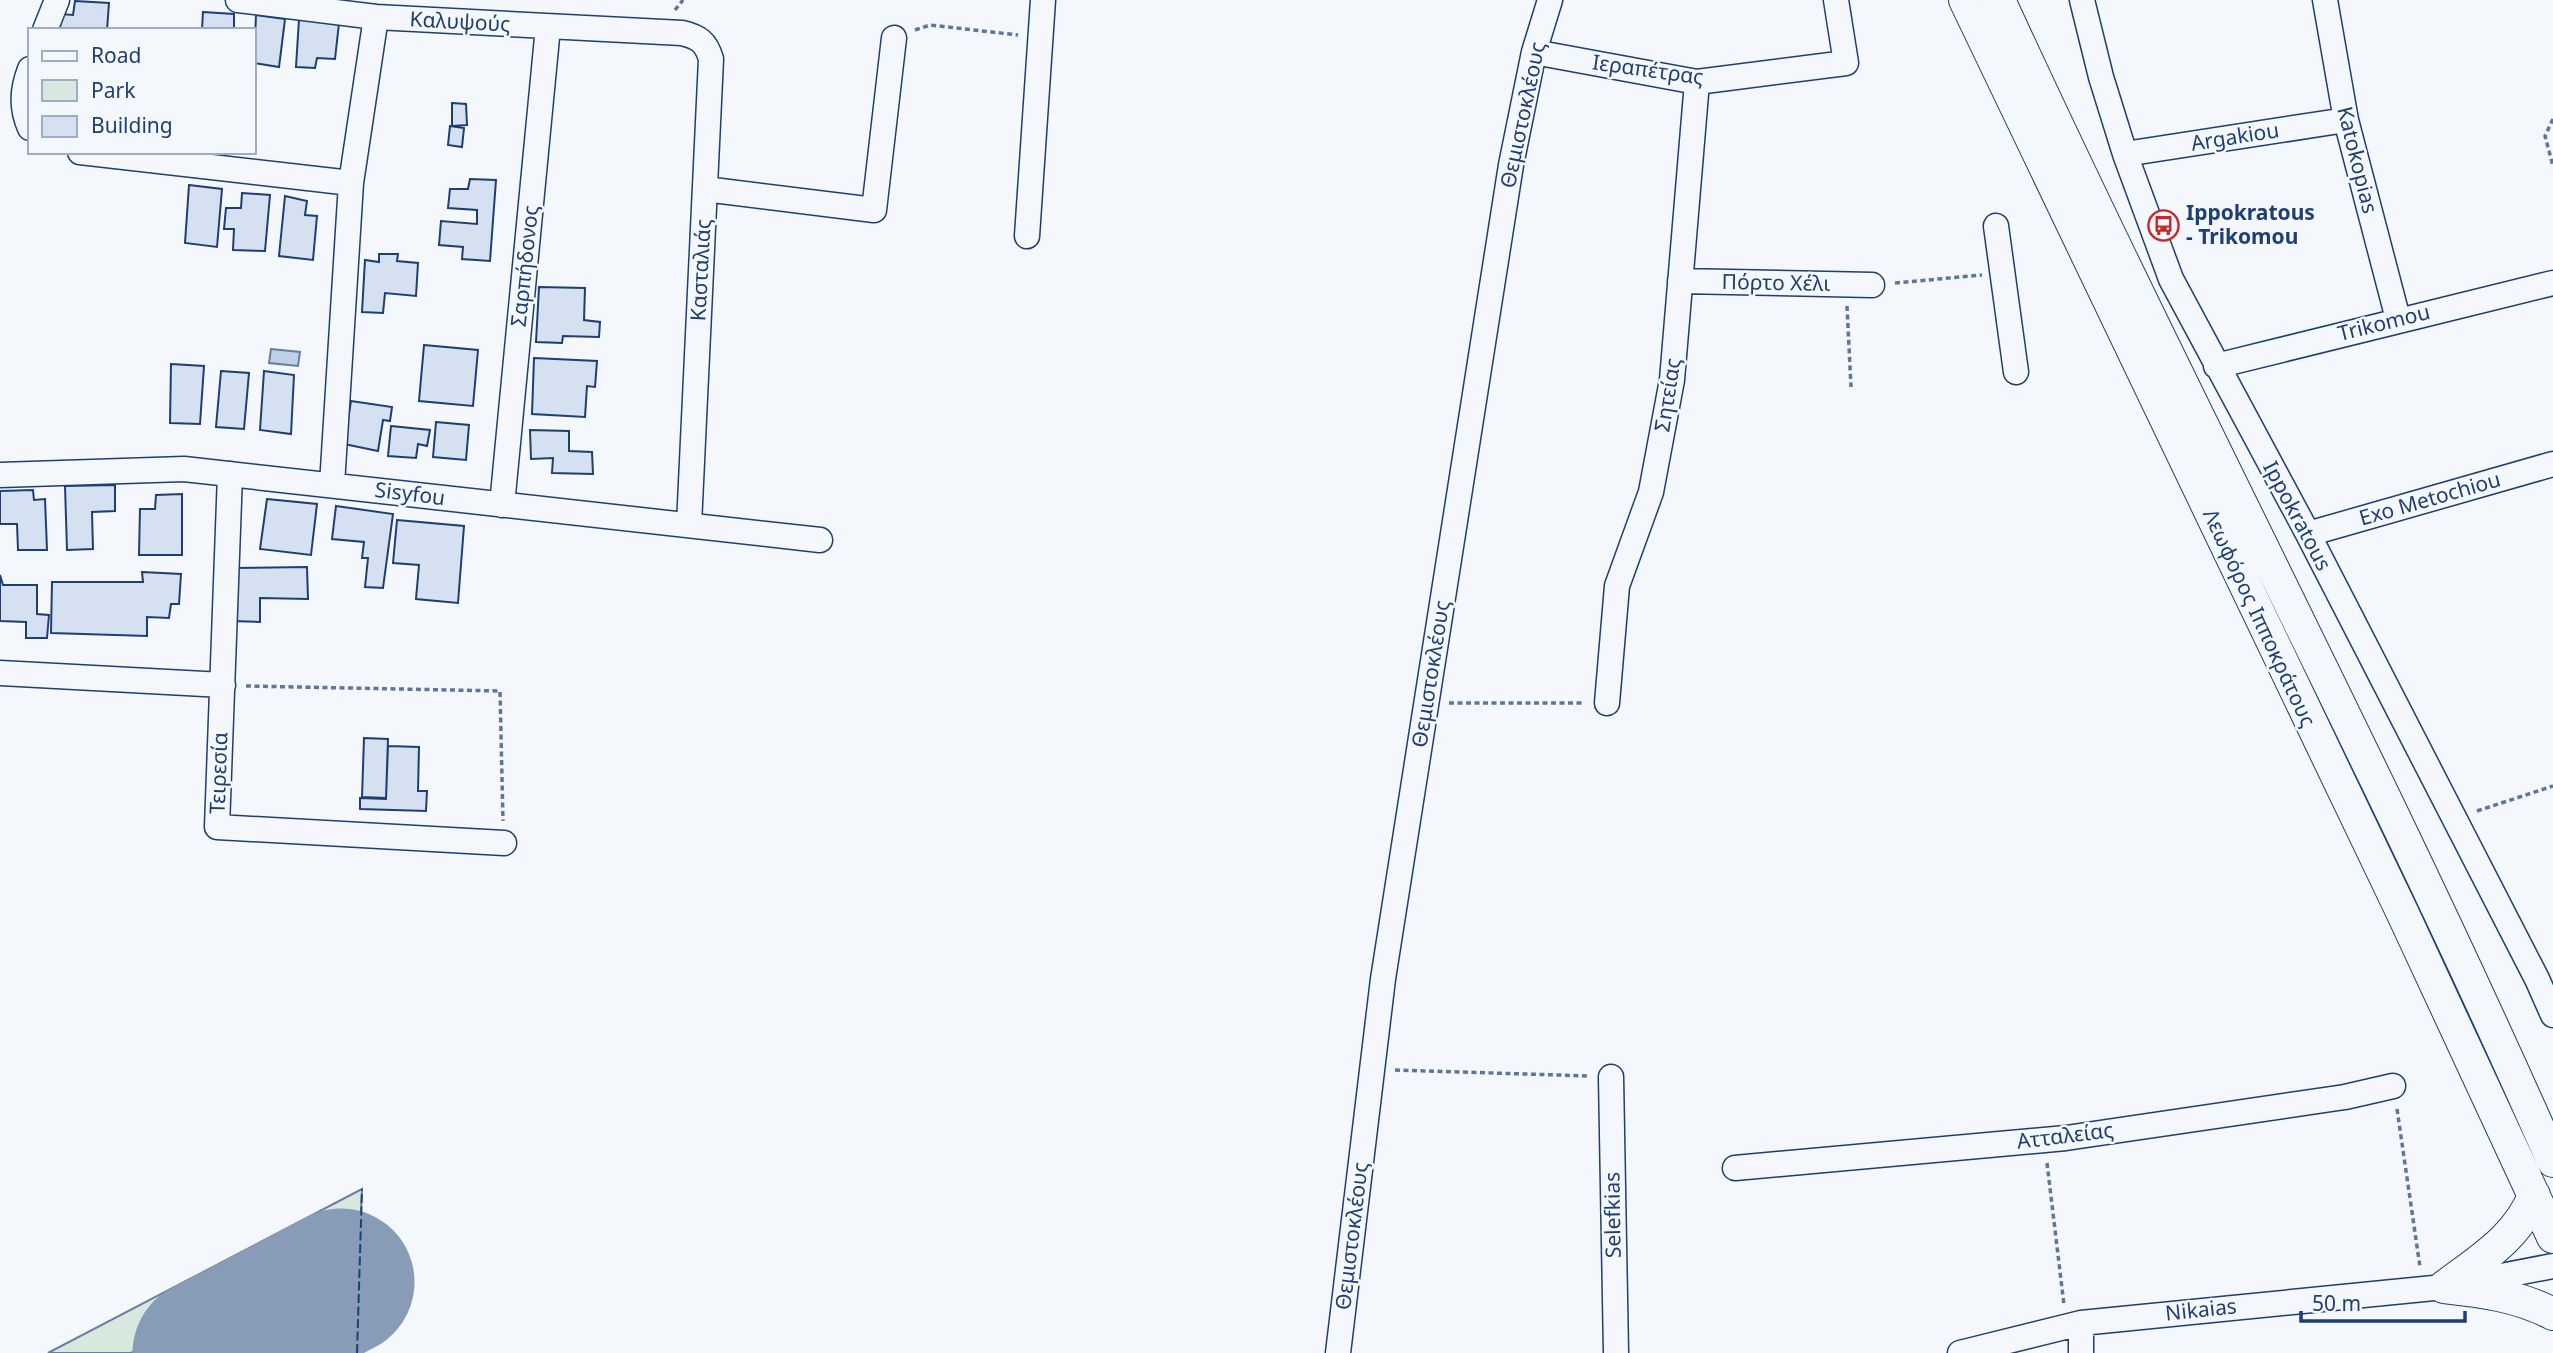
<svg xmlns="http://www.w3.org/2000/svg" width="2553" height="1353" viewBox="0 0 2553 1353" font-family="'Noto Sans',sans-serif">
  <rect width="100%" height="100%" fill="#f4f7fb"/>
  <!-- green -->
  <path fill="#d7e8df" stroke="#687fa3" stroke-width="2" d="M 362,1189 L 360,1233 L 131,1353 L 48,1353 Z"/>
  <!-- water -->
  <path fill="#bed0e5" stroke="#687fa3" stroke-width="2" d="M 271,349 L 300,352 L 298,366 L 269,363 Z"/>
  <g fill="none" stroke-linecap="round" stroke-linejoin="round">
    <!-- runway -->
    <path stroke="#889bb7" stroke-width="147" d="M 206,1353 L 341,1282"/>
  </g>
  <!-- building -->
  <path fill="#d5e0f0" stroke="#1d3f73" stroke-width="2" d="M 75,1 L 109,3 L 107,30 L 60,30 L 61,14 L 73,15 Z
    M 203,12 L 234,14 L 234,30 L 202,30 Z
    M 256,15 L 285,19 L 279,67 L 254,63 Z
    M 299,19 L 339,23 L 335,59 L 317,58 L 315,68 L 296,67 Z
    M 452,103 L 466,104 L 467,125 L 452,126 Z
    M 450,126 L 464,128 L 462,147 L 448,145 Z
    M 470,179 L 496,180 L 490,261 L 462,259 L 463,247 L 439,245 L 441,221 L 477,224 L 477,210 L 448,208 L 450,189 L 468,189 Z
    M 189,185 L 222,189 L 217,247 L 185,243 Z
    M 242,193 L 270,195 L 265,251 L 233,250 L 234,229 L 224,229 L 226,208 L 241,208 Z
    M 285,196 L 307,201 L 305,215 L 317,216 L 313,260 L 279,256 Z
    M 379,254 L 398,254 L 397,261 L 418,263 L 416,296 L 385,293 L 383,313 L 362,312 L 365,260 L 379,262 Z
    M 539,287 L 585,288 L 584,320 L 600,322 L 599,337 L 563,336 L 562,343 L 536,342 Z
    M 424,345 L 478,350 L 473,406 L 419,401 Z
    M 534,358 L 597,361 L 595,387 L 587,386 L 585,417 L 532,414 Z
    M 171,364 L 204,366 L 200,424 L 170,423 Z
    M 221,371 L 249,373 L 244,429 L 216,427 Z
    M 264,371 L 294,375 L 291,434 L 260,430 Z
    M 351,401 L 392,407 L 390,421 L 383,420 L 378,451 L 344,444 Z
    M 436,422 L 469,425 L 466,460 L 433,457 Z
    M 391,426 L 430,430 L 427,446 L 418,444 L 416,458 L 388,456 Z
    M 530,430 L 569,431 L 569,451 L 592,452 L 593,474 L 552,473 L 553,458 L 531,459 Z
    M 115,485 L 115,511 L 92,512 L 93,549 L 67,550 L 65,486 Z
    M 33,490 L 34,500 L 45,499 L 47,550 L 18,550 L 17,524 L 0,524 L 0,491 Z
    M 182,494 L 182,555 L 139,555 L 140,509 L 155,509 L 156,495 Z
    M 267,499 L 317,504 L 311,555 L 260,549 Z
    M 336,506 L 393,514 L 383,588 L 365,587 L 368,558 L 362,558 L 364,542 L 332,539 Z
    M 397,520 L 464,526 L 458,603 L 416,599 L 419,565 L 393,563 Z
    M 307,567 L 308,599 L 260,598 L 260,622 L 231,621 L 231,568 Z
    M 142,572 L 181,574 L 179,604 L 171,604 L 169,618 L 147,617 L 147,636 L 51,633 L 52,582 L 143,582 Z
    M 0,575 L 3,585 L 37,585 L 37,614 L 49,615 L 47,638 L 26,638 L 26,622 L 0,621 Z
    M 364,738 L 388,739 L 386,798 L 362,797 Z
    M 388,746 L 419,747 L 418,791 L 427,791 L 426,811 L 360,809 L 360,798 L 386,799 Z"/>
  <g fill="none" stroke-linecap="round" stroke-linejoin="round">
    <defs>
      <path id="minor" d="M 238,0 L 376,17 L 682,33 C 699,37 706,42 711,59 L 689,525
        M 2082,0 L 2101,77 L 2125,154 L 2171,279 L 2308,534 L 2537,979 L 2553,1015
        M 2325,0 L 2346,120 L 2398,319
        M 45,30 L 57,0
        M 1534,52 L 1697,82 L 1846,63 L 1836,0
        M 30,69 C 22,90 21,108 30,128
        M 80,152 L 351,183
        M 2125,154 L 2346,120
        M 705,189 L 874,210 L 894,38
        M 1996,226 L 2016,372
        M 1027,236 L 1043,0
        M 1680,281 L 1872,285
        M 2216,366 L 2553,283
        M 230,474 L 217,827 L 504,843
        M 0,475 L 184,469 L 820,540
        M 332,485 L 351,183 L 376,17
        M 502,505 L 548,27
        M 2308,534 L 2553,464
        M 0,673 L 223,685
        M 1607,703 L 1617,586 L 1651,492 L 1672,380 L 1697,82
        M 1611,1077 L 1616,1353
        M 1735,1168 L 2066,1138 L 2345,1097 L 2393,1086
        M 2081,1323 L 2081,1353
        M 1338,1353 L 1383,979 L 1511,165 L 1534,52 L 1550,0
        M 1960,1353 L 2081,1323 L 2444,1287 L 2553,1266"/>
      <path id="major" d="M 1965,0 L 2403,914 L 2553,1237
        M 1999,0 C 2178,390 2380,768 2553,1161
        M 2444,1287 C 2478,1261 2519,1237 2534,1195
        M 2444,1287 C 2481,1291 2519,1296 2553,1314"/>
    </defs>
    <!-- minor casing -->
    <use href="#minor" stroke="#1d3f73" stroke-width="27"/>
    <!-- major casing -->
    <use href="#major" stroke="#1d3f73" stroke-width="34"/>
    <!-- path -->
    <path stroke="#5e769c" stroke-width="3.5" stroke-dasharray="5 3.5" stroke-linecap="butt" d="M 675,10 L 683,0
      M 915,30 L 930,25 L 1018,35
      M 2553,119 L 2545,136 L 2553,166
      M 1895,283 L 1982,275
      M 1847,306 L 1851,387
      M 246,686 L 500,691 L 503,821
      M 1449,703 L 1584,703
      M 2477,811 L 2553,786
      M 1395,1070 L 1590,1076
      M 2397,1109 L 2420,1267
      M 2047,1163 L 2064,1305"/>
    <!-- minor -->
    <use href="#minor" stroke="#f4f7fb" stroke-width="24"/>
    <!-- major -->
    <use href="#major" stroke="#f4f7fb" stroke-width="32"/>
    <!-- fence -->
    <path stroke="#1d3f73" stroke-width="2" stroke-dasharray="9 3.5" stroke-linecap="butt" d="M 357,1353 L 362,1189"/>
  </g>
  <!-- icons -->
  <defs>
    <symbol id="bus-ring" viewBox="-11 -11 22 22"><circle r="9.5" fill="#f4f7fb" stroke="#c62828" stroke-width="1.5"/><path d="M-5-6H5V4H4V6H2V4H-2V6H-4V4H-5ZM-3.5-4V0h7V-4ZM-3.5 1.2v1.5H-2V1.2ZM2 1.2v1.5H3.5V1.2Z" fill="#c62828"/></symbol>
  </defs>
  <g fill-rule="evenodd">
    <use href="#bus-ring" x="2146" y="208" width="35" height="35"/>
  </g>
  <g text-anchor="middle" stroke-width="5" stroke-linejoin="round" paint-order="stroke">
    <!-- street labels -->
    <g font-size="21" fill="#1d3f73" stroke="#f4f7fb">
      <text transform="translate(460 22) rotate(3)" y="7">Καλυψούς</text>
      <text transform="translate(1648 70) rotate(8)" y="7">Ιεραπέτρας</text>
      <text transform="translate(1523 115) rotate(-78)" y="7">Θεμιστοκλέους</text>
      <text transform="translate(2235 137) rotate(-9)" y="7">Argakiou</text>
      <text transform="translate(2357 160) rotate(76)" y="7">Katokopias</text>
      <text transform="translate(525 266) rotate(-84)" y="7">Σαρπήδονος</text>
      <text transform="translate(701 270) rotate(-87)" y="7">Κασταλιάς</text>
      <text transform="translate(1776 283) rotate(1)" y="7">Πόρτο Χέλι</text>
      <text transform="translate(2384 323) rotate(-14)" y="7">Trikomou</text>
      <text transform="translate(1668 395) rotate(-81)" y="7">Σητείας</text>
      <text transform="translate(410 494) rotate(7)" y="7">Sisyfou</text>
      <text transform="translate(2430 499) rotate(-16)" y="7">Exo Metochiou</text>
      <text transform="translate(2297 516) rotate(62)" y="7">Ippokratous</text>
      <text transform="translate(2259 618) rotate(65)" y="7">Λεωφόρος Ιπποκράτους</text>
      <text transform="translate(1431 674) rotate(-81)" y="7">Θεμιστοκλέους</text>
      <text transform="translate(219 773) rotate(-88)" y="7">Τειρεσία</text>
      <text transform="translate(2065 1136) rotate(-7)" y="7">Ατταλείας</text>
      <text transform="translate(1613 1215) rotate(-91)" y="7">Selefkias</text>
      <text transform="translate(1352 1236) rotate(-83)" y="7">Θεμιστοκλέους</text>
      <text transform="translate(2201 1310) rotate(-6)" y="7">Nikaias</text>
    </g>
    <!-- poi labels -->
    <g font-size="21" font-weight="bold" fill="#1d3f73" stroke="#f4f7fb" text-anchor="start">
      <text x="2186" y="220">Ippokratous<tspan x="2186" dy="24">- Trikomou</tspan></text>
    </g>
  </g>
  <!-- legend -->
  <rect x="28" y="28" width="228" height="126" fill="#f4f7fb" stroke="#9eadc5" stroke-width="2"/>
  <rect x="42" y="51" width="35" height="10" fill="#f4f7fb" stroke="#9eadc5" stroke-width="2"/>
  <text x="91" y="63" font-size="21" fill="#1d3f73">Road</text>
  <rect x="42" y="80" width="35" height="21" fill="#d7e8df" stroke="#9eadc5" stroke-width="2"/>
  <text x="91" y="98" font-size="21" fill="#1d3f73">Park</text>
  <rect x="42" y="116" width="35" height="21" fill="#d5e0f0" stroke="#9eadc5" stroke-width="2"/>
  <text x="91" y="133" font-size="21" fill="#1d3f73">Building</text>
  <!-- scale -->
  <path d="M2301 1311v10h164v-10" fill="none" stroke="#1d3f73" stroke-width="3.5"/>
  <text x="2312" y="1311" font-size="21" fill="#1d3f73" stroke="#f4f7fb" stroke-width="5" paint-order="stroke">50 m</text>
</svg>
